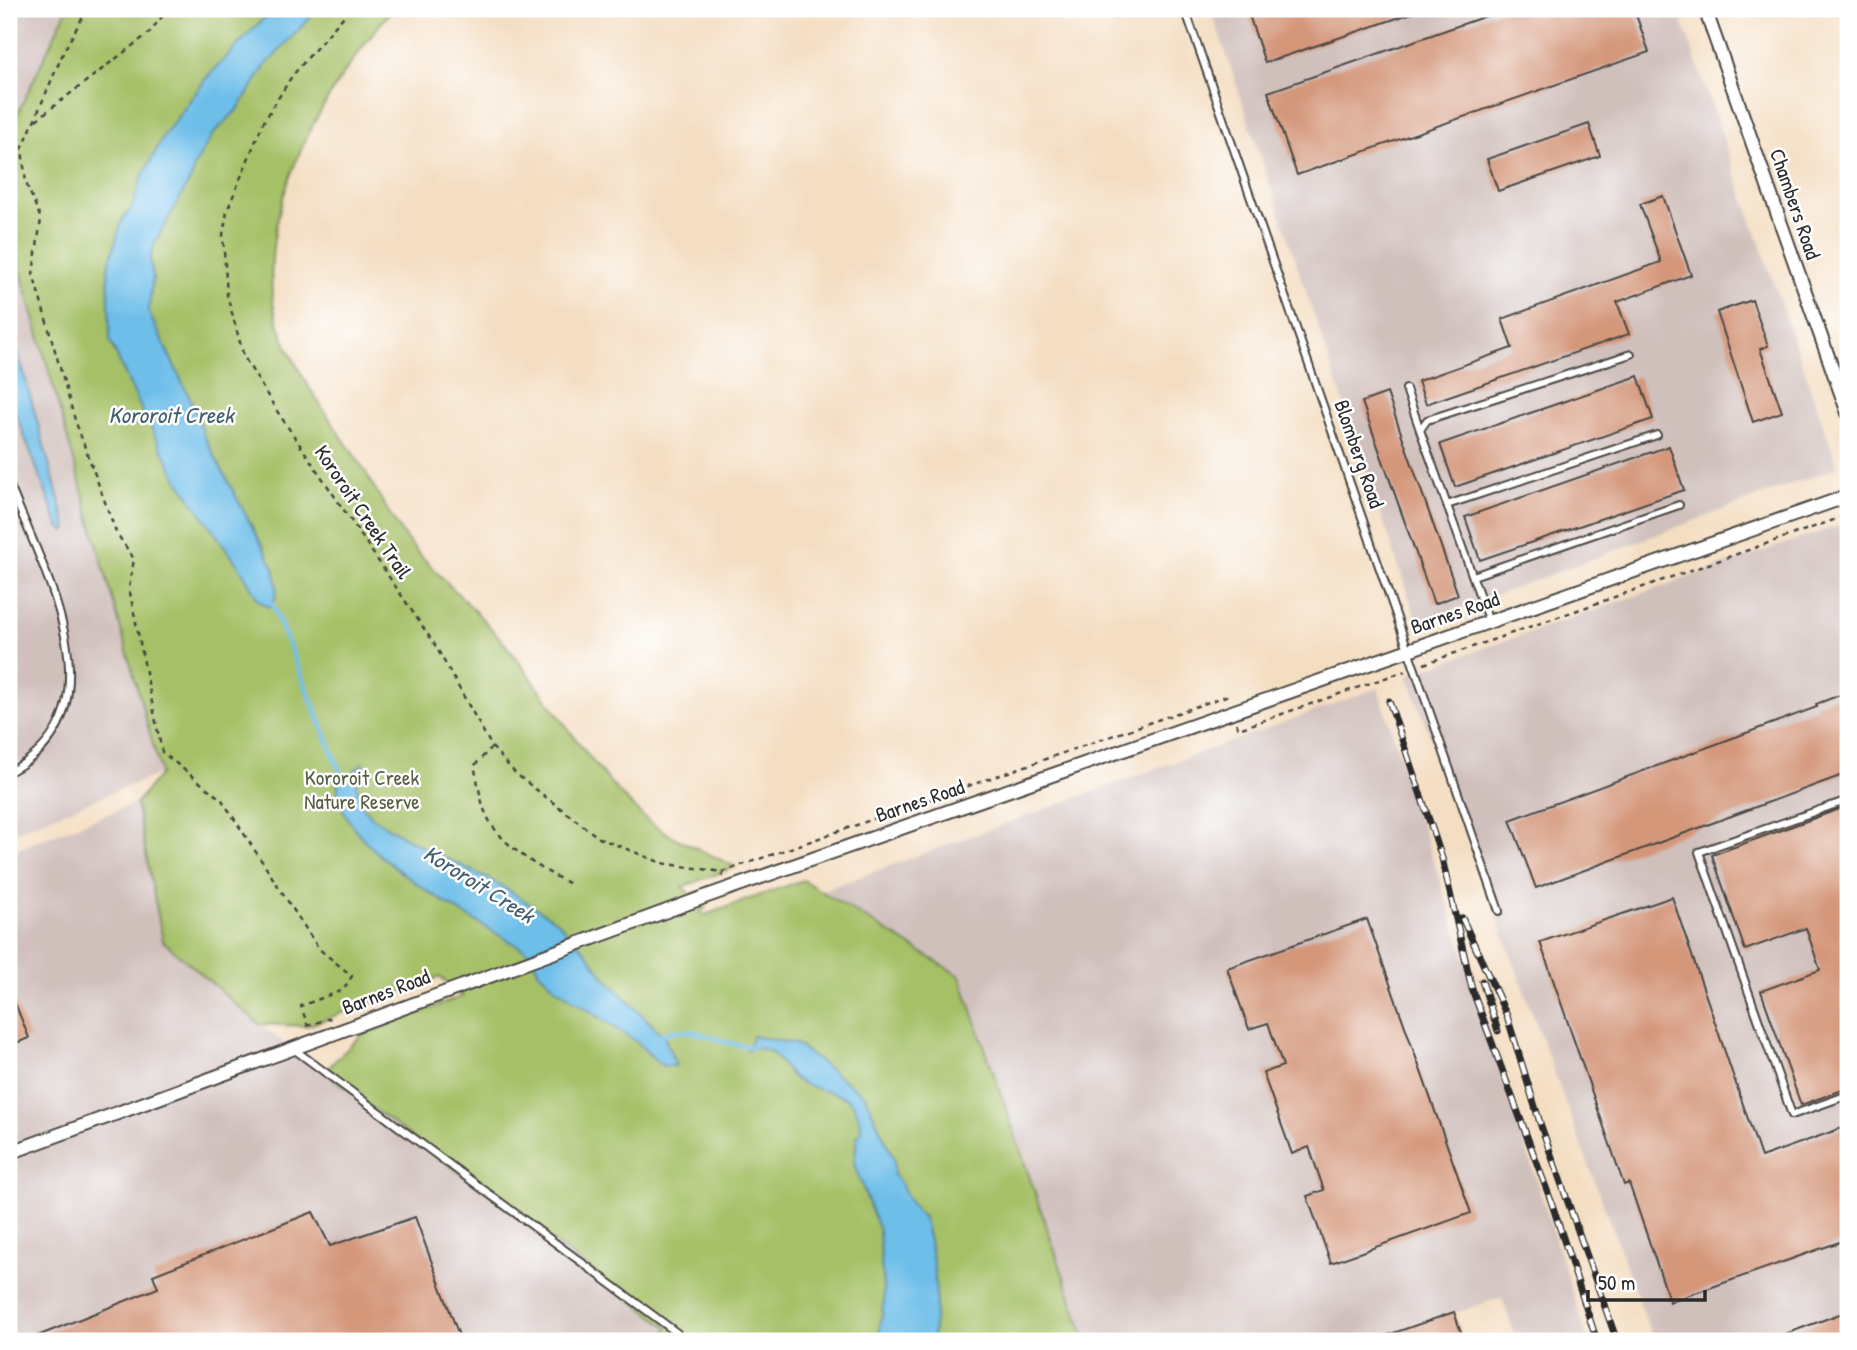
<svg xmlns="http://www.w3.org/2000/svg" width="1857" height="1350" viewBox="0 0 1857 1350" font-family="'Patrick Hand',sans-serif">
  <rect width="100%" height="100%" fill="#fff"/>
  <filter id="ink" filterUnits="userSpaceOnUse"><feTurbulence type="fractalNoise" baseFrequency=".0143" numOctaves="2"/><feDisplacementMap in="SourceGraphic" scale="14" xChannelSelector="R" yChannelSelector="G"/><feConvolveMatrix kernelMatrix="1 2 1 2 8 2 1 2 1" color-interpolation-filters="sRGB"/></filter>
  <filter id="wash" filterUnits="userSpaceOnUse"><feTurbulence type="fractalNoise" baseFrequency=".00686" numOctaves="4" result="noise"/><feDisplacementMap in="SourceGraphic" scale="28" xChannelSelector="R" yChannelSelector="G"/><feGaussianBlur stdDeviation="1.57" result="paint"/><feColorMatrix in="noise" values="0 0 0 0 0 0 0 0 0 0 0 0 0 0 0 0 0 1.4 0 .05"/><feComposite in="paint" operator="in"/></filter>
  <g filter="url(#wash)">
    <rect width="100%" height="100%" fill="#f4dec2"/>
    <!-- industrial -->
    <path fill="#d0c0bc" d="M 9,9 L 67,9 L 9,132 Z
      M 1211,9 L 1678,9 L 1838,467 L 1418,624 Z
      M 9,228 L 161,773 L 9,834 Z
      M 1848,522 L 1848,1341 L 1654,1341 L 1407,675 Z
      M 1378,688 L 1588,1341 L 1516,1341 L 1502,1297 L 1374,1341 L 1082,1341 L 1085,1338 L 960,977 L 818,892 Z
      M 136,803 L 163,941 L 259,1024 L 668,1326 L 662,1341 L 9,1341 L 9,852 Z"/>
    <!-- green -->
    <path fill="#a5c066" stroke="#687648" stroke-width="2" d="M 67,9 L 393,9 C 328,85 264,189 272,294 C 277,353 334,423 366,473 C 380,497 394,525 412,546 C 441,579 476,609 504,643 C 552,701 589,768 646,819 C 665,836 711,854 735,867 L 682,887 L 706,908 L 700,912 L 705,915 L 803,880 L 960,976 L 1085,1338 L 1082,1341 L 662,1341 L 668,1327 L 324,1072 L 361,1035 L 463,996 L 440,977 L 307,1026 L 259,1024 L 163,941 L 136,803 L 161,773 L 9,228 L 9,132 Z"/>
    <!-- water -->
    <path fill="#6dbee9" stroke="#4c748a" stroke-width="2" d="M 280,9 L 318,9 L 266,65 L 238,109 L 212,135 L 194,166 L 192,177 L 155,242 L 150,260 L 153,278 L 148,311 L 195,409 L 204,436 L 274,568 C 277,582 280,597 269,607 L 259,601 L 240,568 L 179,482 L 141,409 L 110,341 L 108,267 L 122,220 L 132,208 L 142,177 L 163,137 L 208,76 L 262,20 Z
      M 9,320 L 67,528 L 65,531 L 59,527 L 9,395 Z
      M 363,763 L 366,771 L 356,785 L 364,808 L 373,818 L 409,840 L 499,884 L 558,922 L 587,953 L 606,979 L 665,1038 L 676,1066 L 664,1066 L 657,1062 L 638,1043 L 557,989 L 539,972 L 531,954 C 486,925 322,845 339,778 L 350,775 Z
      M 753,1036 L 796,1044 L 865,1096 L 894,1159 L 894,1175 C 907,1188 907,1206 923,1216 C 935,1262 940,1294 932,1341 L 878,1341 L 884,1300 L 879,1231 L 854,1164 L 857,1137 L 862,1131 C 859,1121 857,1107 849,1100 C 838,1091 813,1091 798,1081 C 775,1066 781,1044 747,1049 Z"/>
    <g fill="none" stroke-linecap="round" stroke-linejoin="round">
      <!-- stream -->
      <path stroke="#6dbee9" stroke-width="4.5" d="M 271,601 L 344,781
        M 657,1036 C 692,1020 715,1045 752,1047"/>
    </g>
    <g id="blocks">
      <!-- building -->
      <path fill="#d4977a" d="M 1247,9 L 1418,9 L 1418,11 L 1265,63 Z
        M 1506,9 L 1634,9 L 1649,52 L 1297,175 L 1268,92 Z
        M 1589,124 L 1600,156 L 1498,191 L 1487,159 Z
        M 1663,196 L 1691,275 L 1617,302 L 1629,334 L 1426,404 L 1418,381 L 1512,348 L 1502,319 L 1661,262 L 1640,204 Z
        M 1752,300 L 1768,346 L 1760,349 L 1782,412 L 1753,422 L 1717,312 Z
        M 1638,376 L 1653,419 L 1455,487 L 1440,444 Z
        M 1387,393 L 1458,595 L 1434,604 L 1362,402 Z
        M 1669,446 L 1684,490 L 1480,560 L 1465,517 Z
        M 1848,692 L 1848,773 L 1536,888 L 1510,820 L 1817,707 L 1816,704 Z
        M 1848,806 L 1848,1088 L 1801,1105 L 1761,991 L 1820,970 L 1806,928 L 1745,950 L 1712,855 Z
        M 1672,897 L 1761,1157 L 1848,1126 L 1848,1239 L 1670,1302 L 1629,1183 L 1624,1185 L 1540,942 Z
        M 1367,919 L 1471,1213 L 1331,1263 L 1307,1196 L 1324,1190 L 1309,1147 L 1292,1154 L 1263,1073 L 1283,1066 L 1268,1023 L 1249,1029 L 1227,968 Z
        M 9,988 L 29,1038 L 9,1046 Z
        M 313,1212 L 330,1246 L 415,1217 L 461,1341 L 25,1341 L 158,1288 L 153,1275 Z
        M 1848,1311 L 1848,1341 L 1769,1341 L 1769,1340 Z
        M 1454,1312 L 1464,1341 L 1377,1341 L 1376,1339 Z"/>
    </g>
  </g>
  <g filter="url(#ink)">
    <use href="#blocks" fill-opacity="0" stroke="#494642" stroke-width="2"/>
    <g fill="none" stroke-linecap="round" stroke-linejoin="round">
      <defs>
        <path id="service" d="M 1185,9 L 1499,911
          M 1406,389 L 1420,430
          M 9,483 C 42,569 126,712 9,772
          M 1447,505 L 1657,435
          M 1473,576 L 1679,505
          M 1489,622 L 1420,430 L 1427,420 L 1631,354
          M 1848,800 L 1699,852 L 1792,1115 L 1848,1095
          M 295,1050 L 677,1333 L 674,1341"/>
        <path id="minor" d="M 1705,9 L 1848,413
          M 9,1153 L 710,895 L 1848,496"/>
      </defs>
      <!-- service casing -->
      <use href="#service" stroke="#494642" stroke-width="10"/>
      <!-- minor casing -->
      <use href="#minor" stroke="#494642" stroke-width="16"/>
      <!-- path -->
      <path stroke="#494642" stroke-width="2.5" stroke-dasharray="5 5" stroke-linecap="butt" d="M 87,9 L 64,51 L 22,149 L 26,183 L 41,219 L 33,274 L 75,420 L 116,532 L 134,559 L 129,588 L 162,752 L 222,800 L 319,949 L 352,976 L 343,990 L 301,1006 L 308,1027
        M 350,9 L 292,76 L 263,123 L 227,211 L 223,235 L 227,295 L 244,357 L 277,411 L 435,645 L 492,747 L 516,774 L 599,838 L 662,863 L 722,872 L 723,877
        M 36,120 L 149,33 L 168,9
        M 1424,664 L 1848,515
        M 1236,723 L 1239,729 L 1405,671
        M 492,747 L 474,766 C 478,781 480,800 486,814 C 500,846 541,869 570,884
        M 722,872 L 1226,696 L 1228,701
        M 307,1026 L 333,1017"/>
      <!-- service -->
      <use href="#service" stroke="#fff" stroke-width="6"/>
      <!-- minor -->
      <use href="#minor" stroke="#fff" stroke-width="12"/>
      <defs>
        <path id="rail" d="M 1389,701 L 1442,858 L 1472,989 L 1551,1201 L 1597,1341
          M 1462,918 L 1507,1016 L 1541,1126 L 1617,1341
          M 1482,981 L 1498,1031"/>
      </defs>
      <!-- rail casing -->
      <use href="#rail" stroke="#2b2b2b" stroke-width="7"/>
      <!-- rail -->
      <use href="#rail" stroke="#fff" stroke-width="4.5" stroke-dasharray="13" stroke-linecap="butt"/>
    </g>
  </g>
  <g text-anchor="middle" stroke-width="5" stroke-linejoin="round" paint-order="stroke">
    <!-- street labels -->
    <g font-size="21" fill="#2b2b2b" stroke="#fff">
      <text transform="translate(1795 204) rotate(71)" y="7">Chambers Road</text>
      <text transform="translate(1359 454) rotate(71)" y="7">Blomberg Road</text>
      <text transform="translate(363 512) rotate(56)" y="7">Kororoit Creek Trail</text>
      <text transform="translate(1455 613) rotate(-19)" y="7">Barnes Road</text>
      <text transform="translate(920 801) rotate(-19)" y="7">Barnes Road</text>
      <text transform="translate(386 992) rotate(-21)" y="7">Barnes Road</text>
    </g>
    <!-- park labels -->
    <g font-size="21" fill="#565f40" stroke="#fff">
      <text x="362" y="785">Kororoit Creek<tspan x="362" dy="24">Nature Reserve</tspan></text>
    </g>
    <!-- water labels -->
    <g font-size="23" font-style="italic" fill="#425e6e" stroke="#fff">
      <text x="171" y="423">Kororoit Creek</text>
      <text transform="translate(479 884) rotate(32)" y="8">Kororoit Creek</text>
    </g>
  </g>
  <!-- margin -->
  <rect width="1857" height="1350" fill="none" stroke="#fff" stroke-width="35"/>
  <!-- scale -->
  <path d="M1588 1290v10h117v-10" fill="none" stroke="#2b2b2b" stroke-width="3.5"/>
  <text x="1598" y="1290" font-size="21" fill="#2b2b2b" stroke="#ffffff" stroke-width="5" paint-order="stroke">50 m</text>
</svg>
